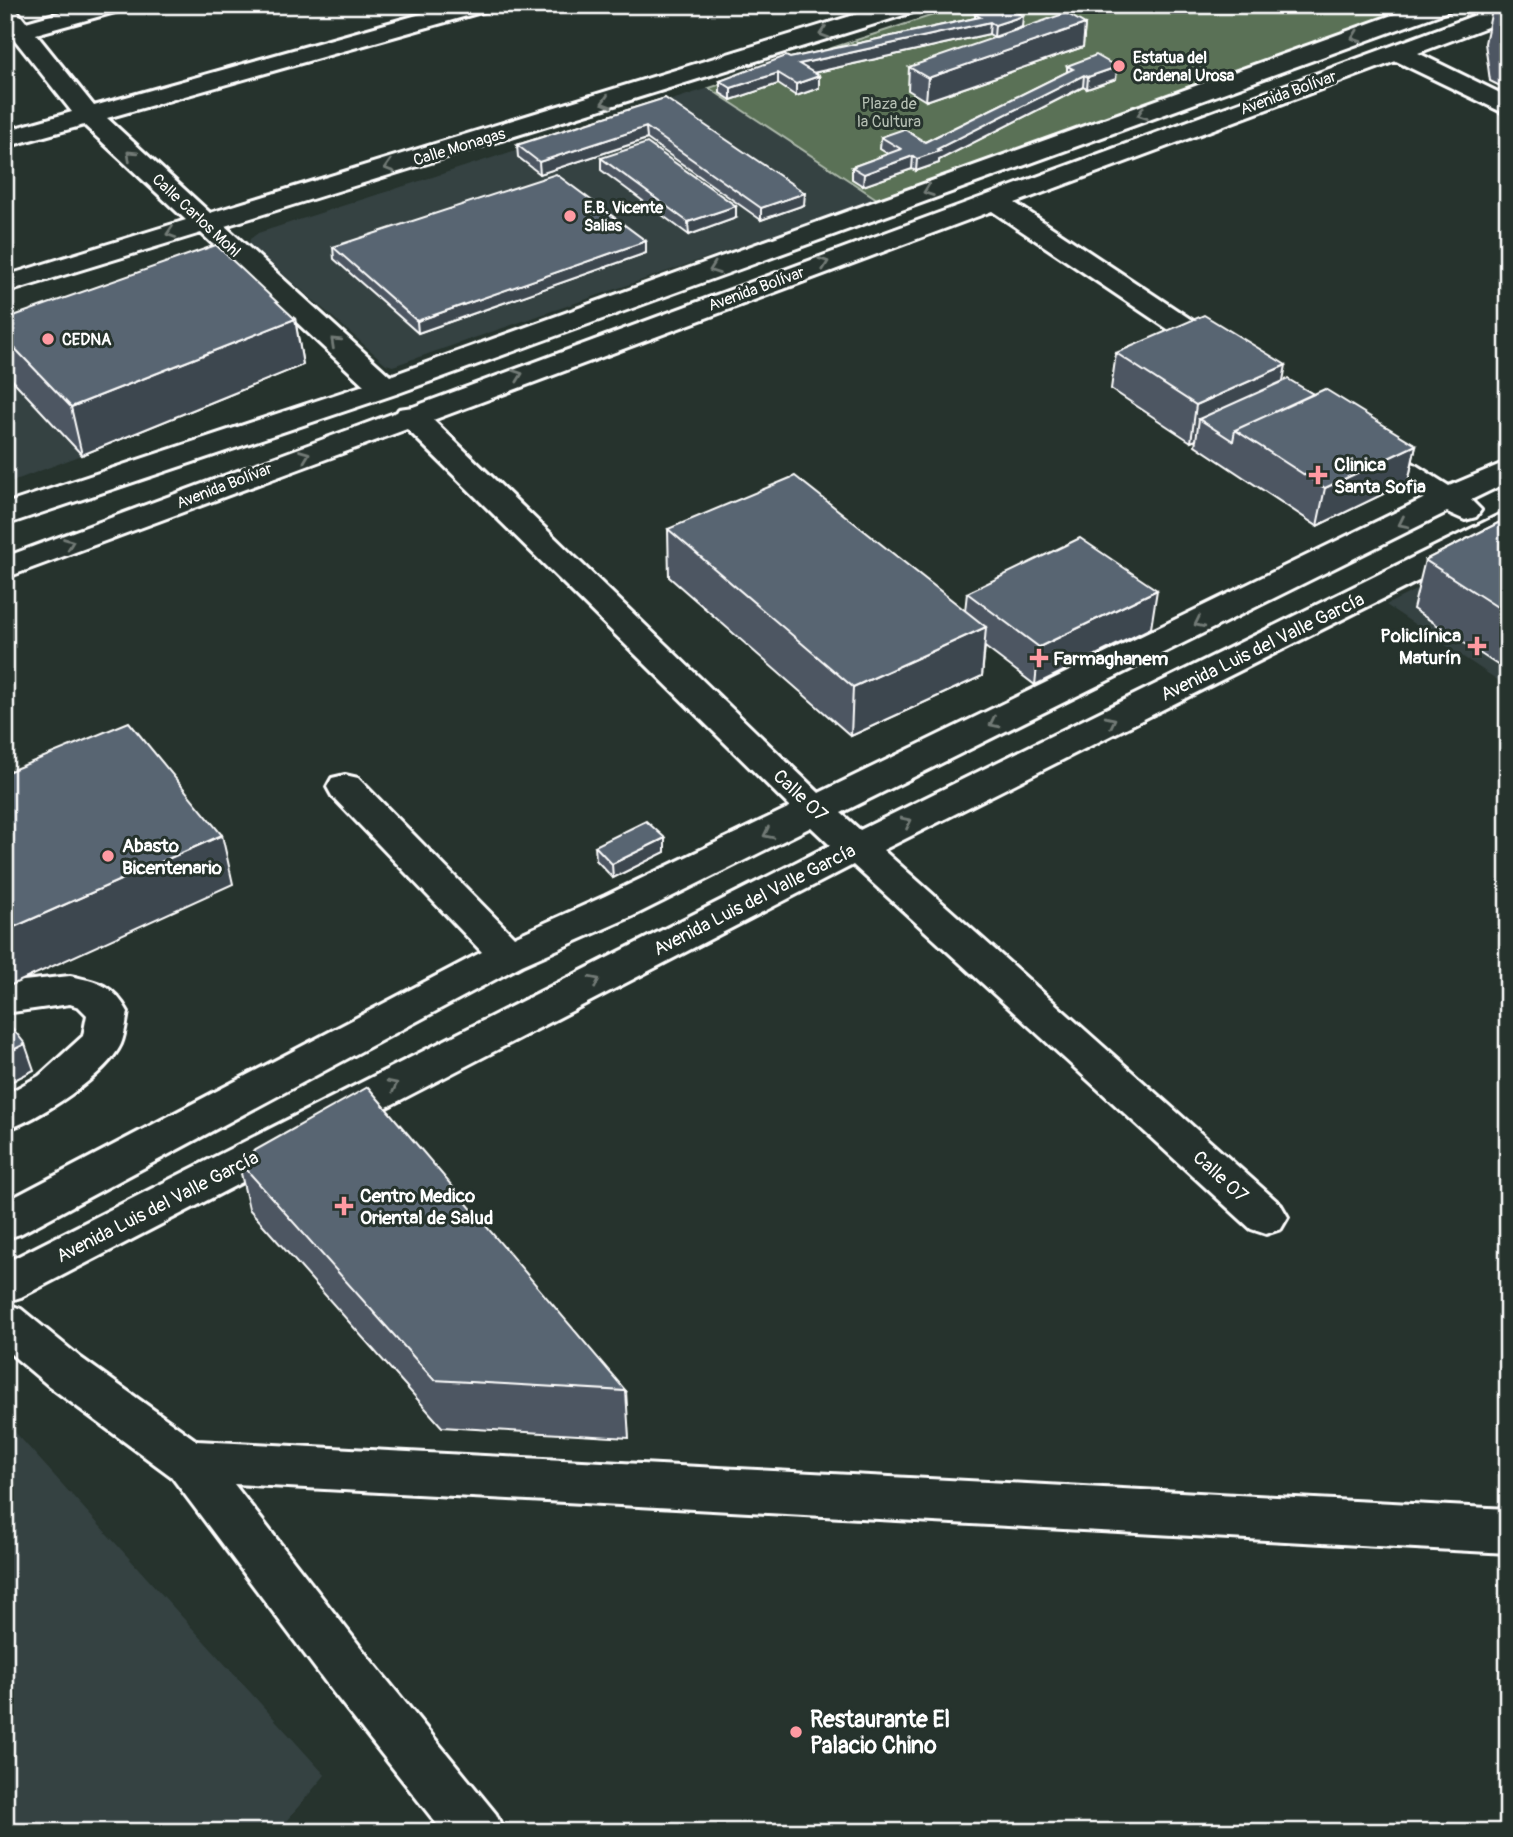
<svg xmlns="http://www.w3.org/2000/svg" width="1513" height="1837" viewBox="0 0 1513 1837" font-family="Pangolin,sans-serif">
  <rect width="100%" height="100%" fill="#26332d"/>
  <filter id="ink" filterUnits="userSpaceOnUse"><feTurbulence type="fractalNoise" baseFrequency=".0143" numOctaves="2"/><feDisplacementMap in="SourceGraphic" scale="14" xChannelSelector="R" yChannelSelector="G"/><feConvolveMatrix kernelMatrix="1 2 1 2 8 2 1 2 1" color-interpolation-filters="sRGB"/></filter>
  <g filter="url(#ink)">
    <!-- built -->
    <path fill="#354242" d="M 709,88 L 877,199 L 393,366 L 386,364 L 249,244 L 250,239 L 258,233 Z
      M 5,372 L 82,455 L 5,484 Z
      M 1508,543 L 1508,687 L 1386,605 Z
      M 5,1421 L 325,1775 L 277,1832 L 5,1832 Z"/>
    <!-- green -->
    <path fill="#5a7156" stroke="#acb8aa" stroke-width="2" d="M 964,5 L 1424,5 L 877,199 L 709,88 Z"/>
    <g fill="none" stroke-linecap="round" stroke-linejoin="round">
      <defs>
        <path id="minor" d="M 5,5 L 13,6 L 26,22 L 86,5 L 126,5 L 122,10 L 36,34 L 94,106 L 453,5 L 492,5 L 488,10 L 107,118 L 210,213 L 887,5 L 924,5 L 920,10 L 225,226 L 390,376 L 1420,5 L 1455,5 L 1451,10 L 396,394 L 5,525 L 5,504 L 364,385 L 201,233 L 5,293 L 5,276 L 186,220 L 84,125 L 5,147 L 5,131 L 72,112 L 15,40 L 5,42 Z
          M 1508,5 L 1508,19 L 1418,53 L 1508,97 L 1508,115 L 1396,61 L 1015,203 L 1234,348 L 1239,354 L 1234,360 L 1224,363 L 1214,360 L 992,211 L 433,420 L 819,793 L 1425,498 L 1354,454 L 1350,447 L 1354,440 L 1365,438 L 1376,440 L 1449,486 L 1508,461 L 1508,482 L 1471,500 L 1481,510 L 1476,517 L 1465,520 L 1447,512 L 841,813 L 860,830 L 1497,516 L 1508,513 L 1508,536 L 883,850 L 1281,1205 L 1288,1217 L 1281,1229 L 1266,1234 L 1251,1229 L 853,865 L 21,1297 L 5,1302 L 5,1263 L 830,845 L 811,827 L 633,916 L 522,965 L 20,1234 L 5,1239 L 5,1202 L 482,952 L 332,796 L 327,787 L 332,778 L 345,775 L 358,778 L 514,937 L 605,896 L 790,807 L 407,429 L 5,578 L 5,557 L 397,412 L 399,409 L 413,407 L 1500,6 Z
          M 70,976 C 99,982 113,985 128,1012 C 126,1022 125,1034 121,1044 C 107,1075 38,1120 5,1130 L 5,1095 L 39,1076 L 83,1036 L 87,1015 L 79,1007 L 70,1004 L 5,1013 L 5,983 Z
          M 5,1303 L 21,1309 L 81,1358 L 197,1441 L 1508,1509 L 1508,1553 L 234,1484 L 369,1658 L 496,1814 L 504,1832 L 443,1832 L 333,1692 L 171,1476 L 49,1386 L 5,1349 Z"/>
      </defs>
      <!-- minor casing -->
      <use href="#minor" stroke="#fff" stroke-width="6"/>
      <!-- minor -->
      <use href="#minor" fill="#26332d" fill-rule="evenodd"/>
    </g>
    <!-- wall -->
    <path fill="#4d5762" stroke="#fff" stroke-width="2" d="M 1493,5 L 1508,5 L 1508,86 L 1500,86 L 1490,81 L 1485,43 Z
      M 975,14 L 1022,27 L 994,37 L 989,34 L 813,73 L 819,76 L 819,88 L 796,96 L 778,84 L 731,100 L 720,93 L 720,81 L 790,58 L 975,18 Z
      M 1085,24 L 1083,47 L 926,101 L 908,90 L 909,67 Z
      M 1067,66 L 1117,67 L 1116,79 L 1087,89 L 1083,87 L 939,160 L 939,163 L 916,171 L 912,169 L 863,186 L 852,179 L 852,167 L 888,154 L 880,149 L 881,137 L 925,142 L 1067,72 Z
      M 665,98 L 804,205 L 761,220 L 647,139 L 540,174 L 518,157 L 517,145 Z
      M 601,158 L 736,218 L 689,235 L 601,170 Z
      M 646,241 L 646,253 L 418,333 L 334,259 L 333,247 Z
      M 5,319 L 295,319 L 303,365 L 82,455 L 5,372 Z
      M 1116,353 L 1283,381 L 1313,394 L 1416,445 L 1408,482 L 1317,526 L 1195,445 L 1196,440 L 1191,442 L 1111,389 Z
      M 1508,518 L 1508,672 L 1413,609 L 1425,560 Z
      M 668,529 L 965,611 L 967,593 L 1151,628 L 1035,685 L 985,647 L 982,676 L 851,736 L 669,577 Z
      M 665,838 L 665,852 L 613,878 L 596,860 L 595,846 Z
      M 238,1160 L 626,1391 L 629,1438 L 442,1427 L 249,1209 Z"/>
    <!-- shaded-wall -->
    <path fill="#3e4750" stroke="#fff" stroke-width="2" d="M 1023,16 L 1022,27 L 994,37 L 995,25 Z
      M 990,22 L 989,34 L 799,76 L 799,64 Z
      M 1085,24 L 1083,47 L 926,101 L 928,78 Z
      M 1117,67 L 1116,79 L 1087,89 L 1088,77 Z
      M 778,73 L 778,84 L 731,100 L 731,88 Z
      M 1084,75 L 1083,87 L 939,160 L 939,163 L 916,171 L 917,159 Z
      M 819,76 L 819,88 L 796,96 L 796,84 Z
      M 646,127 L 647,139 L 540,174 L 539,162 Z
      M 913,156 L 912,169 L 863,186 L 864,174 Z
      M 805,193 L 804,205 L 761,220 L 761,208 Z
      M 736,206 L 736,218 L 689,235 L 688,222 Z
      M 646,241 L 646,253 L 418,333 L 417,321 Z
      M 295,319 L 303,365 L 82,455 L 71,407 Z
      M 1286,365 L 1279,402 L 1199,419 L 1196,440 L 1191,442 L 1196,405 Z
      M 1416,445 L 1408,482 L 1317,526 L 1325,488 Z
      M 1157,590 L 1151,628 L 1035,685 L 1039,647 Z
      M 986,627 L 982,676 L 851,736 L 853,687 Z
      M 222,835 L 233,884 L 5,988 L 5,931 Z
      M 665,838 L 665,852 L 613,878 L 612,864 Z
      M 25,1044 L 34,1070 L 5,1085 L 5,1054 Z"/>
    <!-- building -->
    <path fill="#596572" stroke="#fff" stroke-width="2" d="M 1003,5 L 1005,5 L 1023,16 L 995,25 L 990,22 L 799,64 L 819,76 L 796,84 L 778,73 L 731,88 L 720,81 L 786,56 L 790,58 L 980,17 L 975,14 Z
      M 1500,5 L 1508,5 L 1508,26 L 1503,24 Z
      M 1066,13 L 1085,24 L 928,78 L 909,67 Z
      M 1096,55 L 1117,67 L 1088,77 L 1084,75 L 937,149 L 940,151 L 917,159 L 913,156 L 864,174 L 852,167 L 901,149 L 881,137 L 904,129 L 925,142 L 1073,69 L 1067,66 Z
      M 665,98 L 805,193 L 761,208 L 646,127 L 539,162 L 517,145 Z
      M 647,143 L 736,206 L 688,222 L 601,158 Z
      M 556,174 L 646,241 L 417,321 L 333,247 Z
      M 216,245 L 295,319 L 71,407 L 5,338 L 5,319 Z
      M 1204,315 L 1286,365 L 1196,405 L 1116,353 Z
      M 1288,379 L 1313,394 L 1235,430 L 1233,441 L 1199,419 Z
      M 1325,389 L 1416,445 L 1325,488 L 1235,430 Z
      M 795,476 L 986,627 L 853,687 L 668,529 Z
      M 1508,518 L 1508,614 L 1425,560 Z
      M 1080,538 L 1157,590 L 1039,647 L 967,593 Z
      M 129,722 L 222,835 L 5,931 L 5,773 Z
      M 646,821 L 665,838 L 612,864 L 595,846 Z
      M 5,1019 L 25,1044 L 5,1054 Z
      M 368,1087 L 626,1391 L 434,1380 L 238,1160 Z"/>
    <!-- one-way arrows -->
    <defs><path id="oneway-chevron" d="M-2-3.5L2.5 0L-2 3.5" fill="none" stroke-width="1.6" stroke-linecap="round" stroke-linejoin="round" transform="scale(1.75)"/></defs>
    <g stroke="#727a76">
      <use href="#oneway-chevron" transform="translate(824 33) rotate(162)"/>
      <use href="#oneway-chevron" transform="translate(1356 37) rotate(160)"/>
      <use href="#oneway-chevron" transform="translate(606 102) rotate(163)"/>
      <use href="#oneway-chevron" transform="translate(1142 114) rotate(160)"/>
      <use href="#oneway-chevron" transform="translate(131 155) rotate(-137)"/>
      <use href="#oneway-chevron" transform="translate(389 167) rotate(163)"/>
      <use href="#oneway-chevron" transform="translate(928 191) rotate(160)"/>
      <use href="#oneway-chevron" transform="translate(171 233) rotate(162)"/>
      <use href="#oneway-chevron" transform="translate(824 263) rotate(-20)"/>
      <use href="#oneway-chevron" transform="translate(714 269) rotate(160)"/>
      <use href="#oneway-chevron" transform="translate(335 342) rotate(-137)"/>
      <use href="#oneway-chevron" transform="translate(518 375) rotate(-20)"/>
      <use href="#oneway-chevron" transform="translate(305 455) rotate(-21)"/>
      <use href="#oneway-chevron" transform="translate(1403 523) rotate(154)"/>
      <use href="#oneway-chevron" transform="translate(69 543) rotate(-21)"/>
      <use href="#oneway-chevron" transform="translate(1199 623) rotate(154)"/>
      <use href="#oneway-chevron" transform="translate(1111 721) rotate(-26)"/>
      <use href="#oneway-chevron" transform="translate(994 723) rotate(154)"/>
      <use href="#oneway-chevron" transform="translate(907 822) rotate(-26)"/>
      <use href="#oneway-chevron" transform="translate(768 834) rotate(154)"/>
      <use href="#oneway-chevron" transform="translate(595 981) rotate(-27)"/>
      <use href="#oneway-chevron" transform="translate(393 1085) rotate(-27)"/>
    </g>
  </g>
  <!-- markers -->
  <g fill="#ff9aa2" stroke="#26332d" stroke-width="2.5">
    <circle cx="1119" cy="66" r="7"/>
    <circle cx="570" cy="216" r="7"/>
    <circle cx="48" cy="339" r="7"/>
    <path d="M1314.5 464.5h7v7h7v7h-7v7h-7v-7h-7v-7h7z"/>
    <path d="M1473.5 635.5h7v7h7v7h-7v7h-7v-7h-7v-7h7z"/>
    <path d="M1035.5 647.5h7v7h7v7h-7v7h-7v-7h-7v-7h7z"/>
    <circle cx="108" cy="856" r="7"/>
    <path d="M340.5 1195.5h7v7h7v7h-7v7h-7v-7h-7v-7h7z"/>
    <circle cx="796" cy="1732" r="7"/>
  </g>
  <g text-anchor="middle" stroke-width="6" stroke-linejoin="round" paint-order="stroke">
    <!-- far-poi labels -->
    <g font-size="16" font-weight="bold" fill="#fff" stroke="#26332d" text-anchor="start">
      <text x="1133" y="63">Estatua del<tspan x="1133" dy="18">Cardenal Urosa</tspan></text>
      <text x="584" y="213">E.B. Vicente<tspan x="584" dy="18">Salias</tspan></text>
      <text x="62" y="345">CEDNA</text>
    </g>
    <!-- far-street labels -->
    <g font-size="16" fill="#fff" stroke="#26332d">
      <text transform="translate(1288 92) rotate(-20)" y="6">Avenida Bolívar</text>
      <text transform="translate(459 146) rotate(-17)" y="6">Calle Monagas</text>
      <text transform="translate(197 215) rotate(43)" y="6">Calle Carlos Mohl</text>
      <text transform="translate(756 288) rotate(-20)" y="6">Avenida Bolívar</text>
      <text transform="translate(224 485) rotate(-21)" y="6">Avenida Bolívar</text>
    </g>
    <!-- far-park labels -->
    <g font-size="16" fill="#b5bfb3" stroke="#26332d">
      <text x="889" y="109">Plaza de<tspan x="889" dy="18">la Cultura</tspan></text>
    </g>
    <!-- poi labels -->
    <g font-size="19" font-weight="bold" fill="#fff" stroke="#26332d" text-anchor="start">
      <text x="1334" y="471">Clinica<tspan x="1334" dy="22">Santa Sofia</tspan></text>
      <text x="1461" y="642" text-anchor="end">Policlínica<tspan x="1461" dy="22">Maturín</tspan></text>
      <text x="1053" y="665">Farmaghanem</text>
      <text x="122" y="852">Abasto<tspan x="122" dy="22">Bicentenario</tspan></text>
      <text x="360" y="1202">Centro Medico<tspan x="360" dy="22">Oriental de Salud</tspan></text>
    </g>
    <!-- street labels -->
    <g font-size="19" fill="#fff" stroke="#26332d">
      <text transform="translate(1262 646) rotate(-26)" y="7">Avenida Luis del Valle García</text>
      <text transform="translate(801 795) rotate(43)" y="7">Calle 07</text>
      <text transform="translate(754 899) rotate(-27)" y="7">Avenida Luis del Valle García</text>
      <text transform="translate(1221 1176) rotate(42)" y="7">Calle 07</text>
      <text transform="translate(157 1206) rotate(-27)" y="7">Avenida Luis del Valle García</text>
    </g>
    <!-- near-poi labels -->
    <g font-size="23" font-weight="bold" fill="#fff" stroke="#26332d" text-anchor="start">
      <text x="810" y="1727">Restaurante El<tspan x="810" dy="26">Palacio Chino</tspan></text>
    </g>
  </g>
  <!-- margin -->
  <rect width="1513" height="1837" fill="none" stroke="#26332d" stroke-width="28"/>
  <rect x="14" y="14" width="1485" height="1809" fill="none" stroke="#fff" stroke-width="2.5" filter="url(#ink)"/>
</svg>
